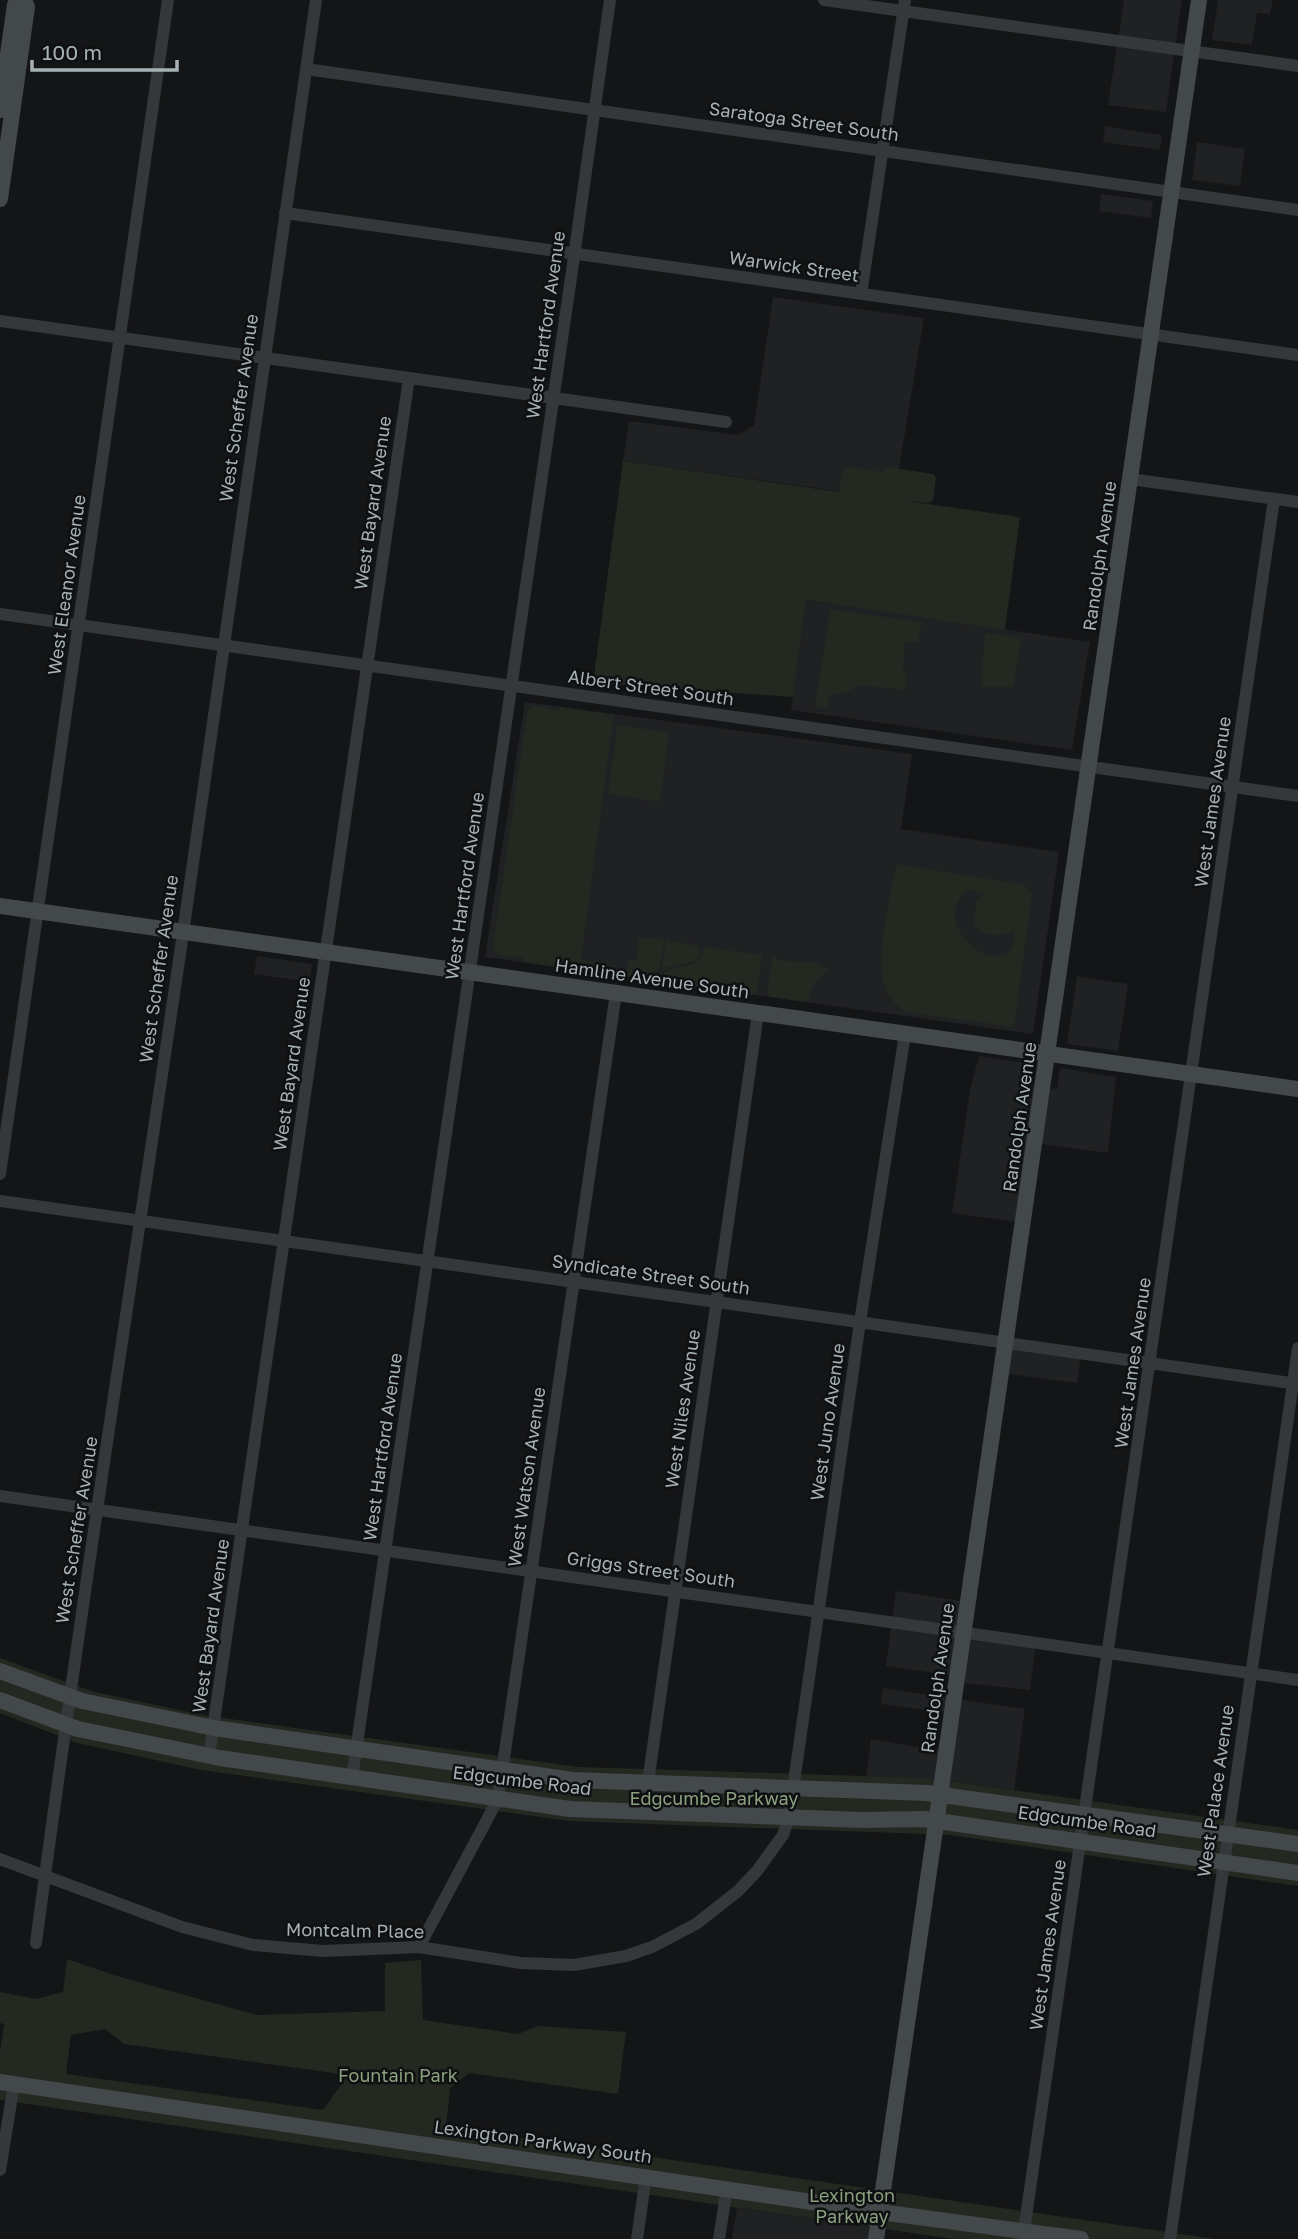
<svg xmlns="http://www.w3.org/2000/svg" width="1298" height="2239" viewBox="0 0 1298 2239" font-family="'Golos Text',sans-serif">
  <rect width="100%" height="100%" fill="#141516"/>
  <!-- built -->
  <path fill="#202123" d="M 1124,0 L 1182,0 L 1166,112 L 1108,105 Z
    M 1218,0 L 1273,0 L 1270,14 L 1257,13 L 1252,45 L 1212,40 Z
    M 1105,126 L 1162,135 L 1160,150 L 1103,142 Z
    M 1197,142 L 1245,149 L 1240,186 L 1192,180 Z
    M 1101,194 L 1153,201 L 1151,218 L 1099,211 Z
    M 773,297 L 924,318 L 894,499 L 623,461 L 629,421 L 738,435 L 754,425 Z
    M 806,600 L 1090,642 L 1072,750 L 791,710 Z
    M 525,702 L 912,754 L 901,829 L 1059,852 L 1033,1034 L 485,957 Z
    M 257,956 L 312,964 L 310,982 L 254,974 Z
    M 1077,976 L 1128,984 L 1118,1051 L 1067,1044 Z
    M 979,1056 L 1032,1064 L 1030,1086 L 1057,1089 L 1060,1068 L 1116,1077 L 1108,1153 L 1033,1143 L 1023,1223 L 952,1213 L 970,1090 Z
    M 1004,1342 L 1081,1354 L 1077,1383 L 1001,1373 Z
    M 896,1591 L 968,1602 L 964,1632 L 1036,1643 L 1030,1690 L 954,1682 L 954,1676 L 886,1666 Z
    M 883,1688 L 1025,1709 L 1014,1790 L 926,1778 L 866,1777 L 871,1739 L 944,1751 L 949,1713 L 881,1704 Z
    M 737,2208 L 878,2228 L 876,2239 L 732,2239 Z"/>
  <!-- green -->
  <path fill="#232820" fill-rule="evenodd" d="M 623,461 L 839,492 L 842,473 L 848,467 L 883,472 L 886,467 L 934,474 L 936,478 L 933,500 L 929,503 L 907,501 L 1020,517 L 1005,630 L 806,600 L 793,697 L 593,683 Z
    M 830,609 L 922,622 L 918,642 L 905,643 L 903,671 L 907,673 L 905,690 L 858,685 L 847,692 L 830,695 L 826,708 L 815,707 Z
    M 985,633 L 1022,638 L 1013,687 L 981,687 Z
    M 533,706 L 558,710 L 559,707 L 614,715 L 581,959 L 610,966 L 613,970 L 613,975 L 523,962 L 523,958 L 498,955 L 493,948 L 527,712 Z
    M 617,725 L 669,732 L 660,802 L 608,794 Z
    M 896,864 L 1025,885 L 1032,894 L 1014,1027 L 907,1012 C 896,1005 890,1000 885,988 C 874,964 891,893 896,864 ZM 966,890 L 984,893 L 976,902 L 974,925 C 985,938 1001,937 1015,930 L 1012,948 C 1009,951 1007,954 1003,955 C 982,963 956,935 955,916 C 954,906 960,897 966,890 Z
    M 639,937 L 664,940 L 659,970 L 641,979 L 626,977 L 628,961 L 636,960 Z
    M 666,940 L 700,946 L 699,957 L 695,961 L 662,968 Z
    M 704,947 L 762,955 L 757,992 L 753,995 L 660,982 C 664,957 698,979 704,947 Z
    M 773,955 L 780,961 L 814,962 L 828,969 L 812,987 L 807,1002 L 770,997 L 767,991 Z
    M 0,1658 L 91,1691 L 202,1715 L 520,1759 L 579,1767 L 926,1778 L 1298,1830 L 1298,1886 L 950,1835 L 569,1821 L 201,1770 L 77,1743 L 0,1713 Z
    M 67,1959 L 117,1976 L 257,2015 L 385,2011 L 385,1963 L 421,1960 L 423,2020 L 518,2034 L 538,2026 L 626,2032 L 618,2094 L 469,2073 L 450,2088 L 446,2127 L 1215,2239 L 953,2239 L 0,2100 L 0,2052 L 4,2024 L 0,2023 L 0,1992 L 36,1999 L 63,1992 ZM 105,2029 L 124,2044 L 348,2075 L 323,2110 L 66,2074 L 71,2035 Z"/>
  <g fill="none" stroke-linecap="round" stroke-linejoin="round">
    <!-- street -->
    <path stroke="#35383a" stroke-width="12" d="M 824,0 L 1298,66
      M 306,69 L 1298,210
      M 285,213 L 1298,355
      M 861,294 L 905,0
      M 0,321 L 726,422
      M 1130,479 L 1298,502
      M 0,614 L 1298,796
      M 0,1174 L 168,0
      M 0,1201 L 1298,1384
      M 0,1496 L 1298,1680
      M 209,1756 L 409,378
      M 352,1778 L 573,264 L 610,0
      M 644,1810 L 758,1013
      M 0,1859 L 182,1927 L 253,1945 L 323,1951 L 419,1947 L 521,1963 L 574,1965 L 626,1956 L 652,1947 L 696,1924 L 738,1891 L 757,1871 L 783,1835 L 789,1817 L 860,1322 L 905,1034
      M 36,1943 C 80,1611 132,1279 181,947 C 227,632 270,316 316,0
      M 419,1947 L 498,1799 L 616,993
      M 0,2170 L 14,2084
      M 1024,2231 L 1274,499
      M 637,2239 L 646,2176
      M 719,2239 L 727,2188
      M 1170,2239 L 1298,1348"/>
    <!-- secondary -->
    <path stroke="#43484a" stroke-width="16" d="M 0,110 L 15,5 L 20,0
      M 0,199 L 27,7 L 24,0
      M 0,906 L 1298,1089
      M 0,1671 L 82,1701 L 214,1728 L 573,1780 L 927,1793 L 1298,1844
      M 0,1700 L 78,1729 L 220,1758 L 570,1809 L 861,1820 L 924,1819 L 1298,1873
      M 0,2082 L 880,2212 L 1081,2239
      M 876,2239 L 1199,0"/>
  </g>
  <g text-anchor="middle" stroke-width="5" stroke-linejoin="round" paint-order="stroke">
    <!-- street labels -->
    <g font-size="18" fill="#a6b1b5" stroke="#0f1011">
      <text transform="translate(804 122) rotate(8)" y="6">Saratoga Street South</text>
      <text transform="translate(794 267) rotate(8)" y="6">Warwick Street</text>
      <text transform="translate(546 325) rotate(-82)" y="6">West Hartford Avenue</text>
      <text transform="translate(239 408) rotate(-82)" y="6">West Scheffer Avenue</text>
      <text transform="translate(373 503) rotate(-82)" y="6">West Bayard Avenue</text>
      <text transform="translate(1100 556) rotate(-82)" y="6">Randolph Avenue</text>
      <text transform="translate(67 585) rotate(-82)" y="6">West Eleanor Avenue</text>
      <text transform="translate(651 688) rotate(8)" y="6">Albert Street South</text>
      <text transform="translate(1213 802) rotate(-82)" y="6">West James Avenue</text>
      <text transform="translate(465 886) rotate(-82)" y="6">West Hartford Avenue</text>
      <text transform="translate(159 969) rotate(-82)" y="6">West Scheffer Avenue</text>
      <text transform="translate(652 979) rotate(8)" y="6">Hamline Avenue South</text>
      <text transform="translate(292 1064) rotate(-82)" y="6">West Bayard Avenue</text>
      <text transform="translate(1020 1117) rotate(-82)" y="6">Randolph Avenue</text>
      <text transform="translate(651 1275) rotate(8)" y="6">Syndicate Street South</text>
      <text transform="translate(1133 1363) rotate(-82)" y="6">West James Avenue</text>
      <text transform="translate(683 1409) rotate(-82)" y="6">West Niles Avenue</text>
      <text transform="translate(828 1422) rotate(-82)" y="6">West Juno Avenue</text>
      <text transform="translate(383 1447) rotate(-82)" y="6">West Hartford Avenue</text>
      <text transform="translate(527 1477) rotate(-82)" y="6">West Watson Avenue</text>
      <text transform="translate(77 1530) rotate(-81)" y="6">West Scheffer Avenue</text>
      <text transform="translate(651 1570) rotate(8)" y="6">Griggs Street South</text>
      <text transform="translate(211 1626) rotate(-82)" y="6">West Bayard Avenue</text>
      <text transform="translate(938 1678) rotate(-82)" y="6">Randolph Avenue</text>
      <text transform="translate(522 1781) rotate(7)" y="6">Edgcumbe Road</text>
      <text transform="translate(1216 1791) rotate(-82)" y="6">West Palace Avenue</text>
      <text transform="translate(1087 1822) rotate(8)" y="6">Edgcumbe Road</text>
      <text transform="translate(355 1931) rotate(1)" y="6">Montcalm Place</text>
      <text transform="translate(1048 1945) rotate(-82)" y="6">West James Avenue</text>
      <text transform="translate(543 2142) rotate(8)" y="6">Lexington Parkway South</text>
    </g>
    <!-- park labels -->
    <g font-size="18" fill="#8aa07e" stroke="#0f1011">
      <text x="714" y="1805">Edgcumbe Parkway</text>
      <text x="398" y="2082">Fountain Park</text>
      <text x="852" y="2202">Lexington<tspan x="852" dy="21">Parkway</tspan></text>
    </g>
  </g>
  <!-- scale -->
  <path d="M32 60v10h145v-10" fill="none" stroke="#a6b1b5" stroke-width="3.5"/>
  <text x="42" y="60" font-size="21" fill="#a6b1b5" stroke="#0f1011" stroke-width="5" paint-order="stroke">100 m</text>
</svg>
